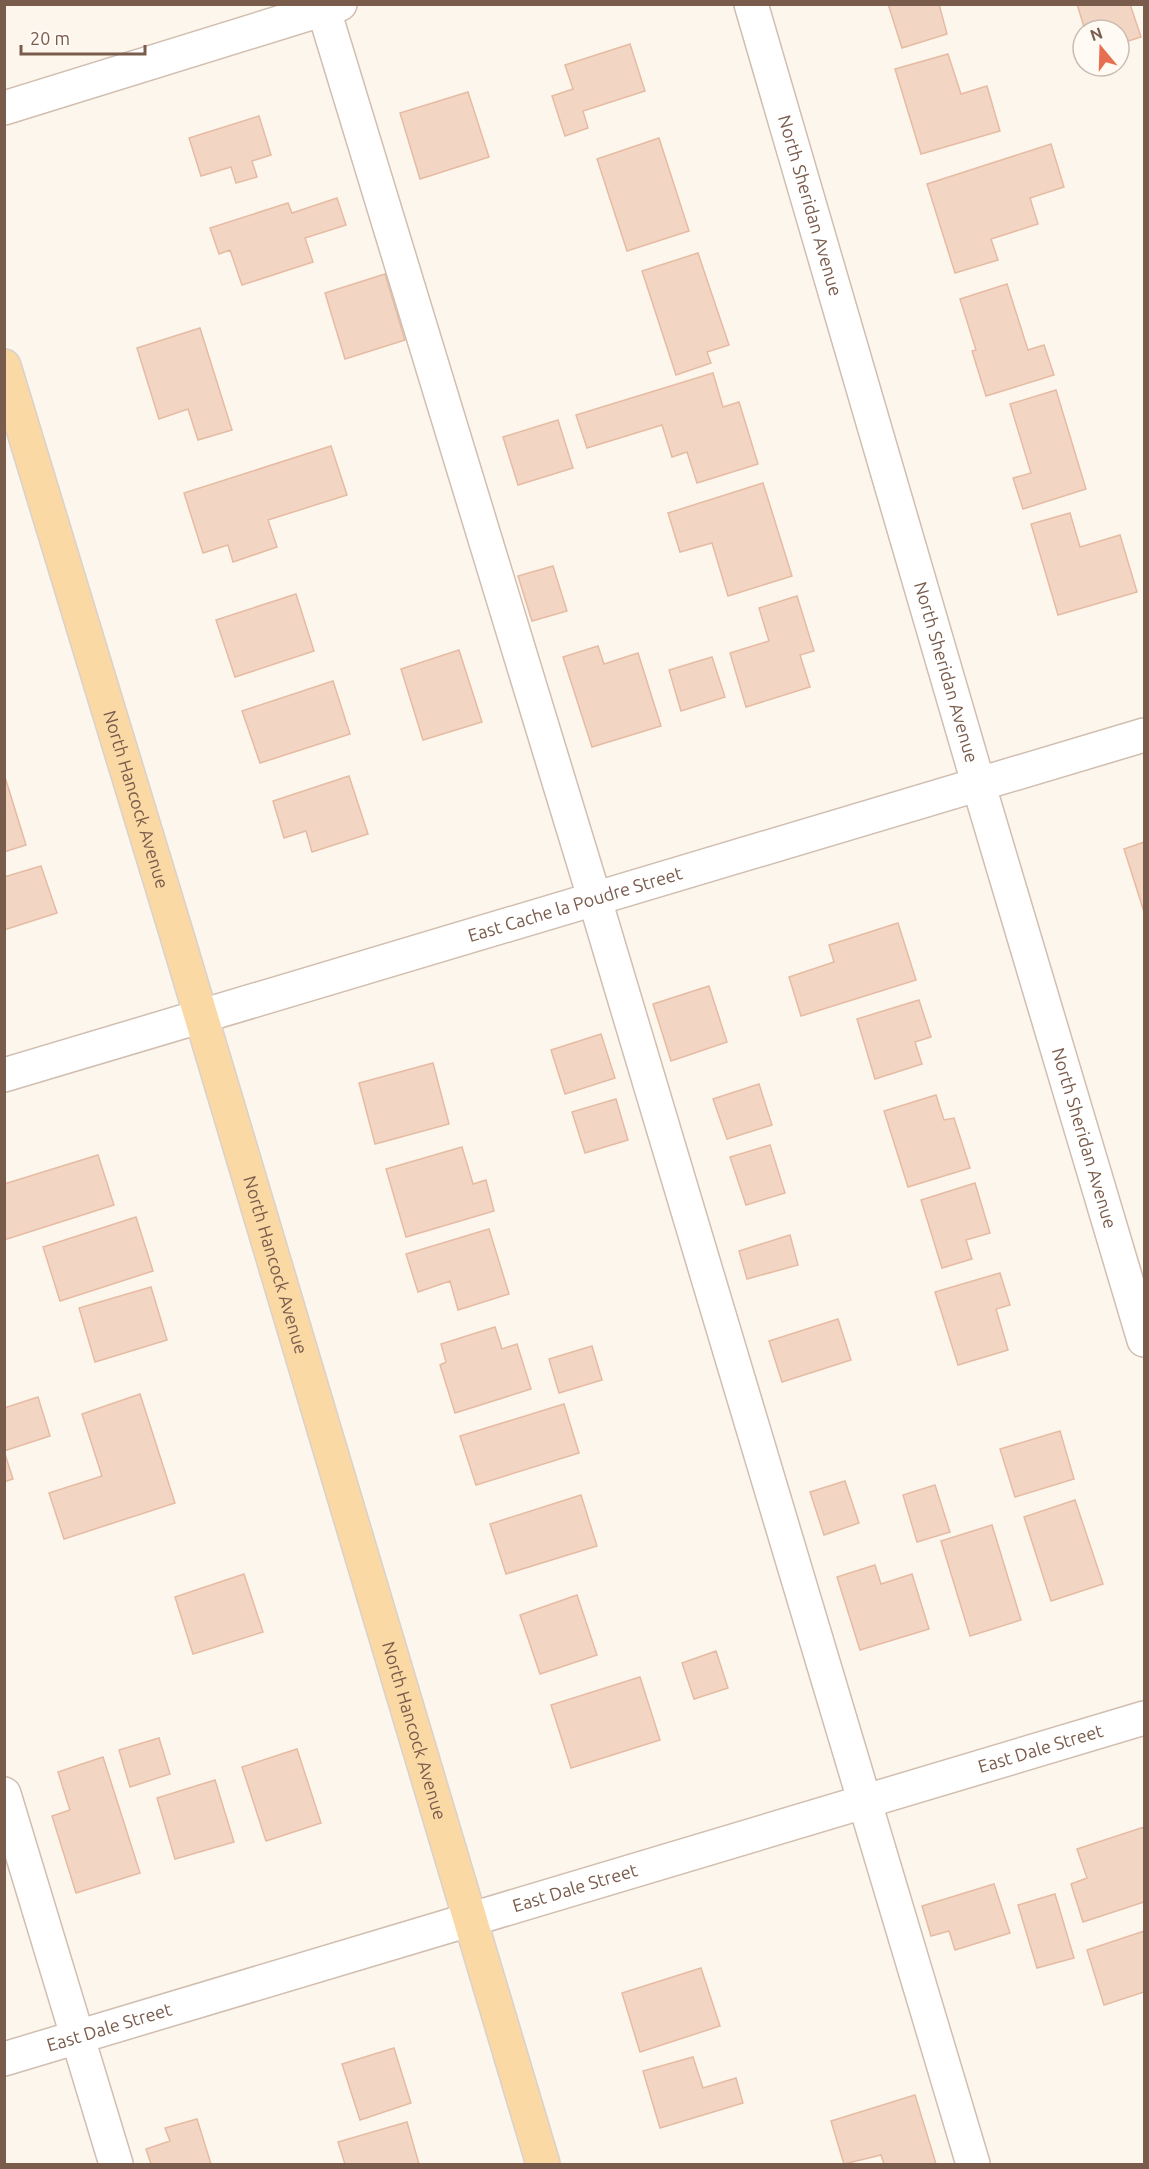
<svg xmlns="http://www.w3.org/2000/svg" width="1149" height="2169" viewBox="0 0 1149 2169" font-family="Ubuntu,sans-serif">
  <rect width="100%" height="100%" fill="#fdf6ec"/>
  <!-- building -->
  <path fill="#f3d5c3" stroke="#e6bba3" stroke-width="1.5" d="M 888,4 L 939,4 L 947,34 L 902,48 Z
    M 1077,4 L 1130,4 L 1141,37 L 1119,44 L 1119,30 L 1085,30 Z
    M 630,44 L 645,91 L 583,111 L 588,128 L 565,136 L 552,96 L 573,89 L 565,65 Z
    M 948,54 L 961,94 L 987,86 L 1000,131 L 921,154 L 895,69 Z
    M 468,92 L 489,157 L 420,179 L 400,113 Z
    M 259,116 L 271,155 L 252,161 L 257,177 L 236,183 L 231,167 L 201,176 L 189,138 Z
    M 659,138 L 689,231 L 627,251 L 597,159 Z
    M 1051,144 L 1064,187 L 1030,198 L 1038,224 L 991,239 L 998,260 L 955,273 L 927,184 Z
    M 337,198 L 346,225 L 305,238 L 313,262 L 242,285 L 230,250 L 219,254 L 210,228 L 288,203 L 292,213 Z
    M 698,253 L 729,345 L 707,352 L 711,363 L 676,375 L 642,271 Z
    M 385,274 L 405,340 L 345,359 L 325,293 Z
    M 1007,284 L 1028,350 L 1044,345 L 1054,375 L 986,396 L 972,351 L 976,350 L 960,299 Z
    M 200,328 L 232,430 L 198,440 L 188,409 L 159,419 L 137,348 Z
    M 713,373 L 723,407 L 739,402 L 758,464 L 697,483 L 687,452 L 672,457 L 662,425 L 587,448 L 576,415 Z
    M 1056,390 L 1086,489 L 1023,509 L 1013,478 L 1031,473 L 1010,404 Z
    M 558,420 L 573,468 L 518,485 L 503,437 Z
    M 331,446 L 347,495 L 268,520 L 277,547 L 233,562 L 228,545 L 203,553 L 184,493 Z
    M 763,483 L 792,576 L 728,596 L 712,543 L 680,552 L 668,513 Z
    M 1070,513 L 1080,547 L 1120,535 L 1137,592 L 1058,615 L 1031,524 Z
    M 553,566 L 567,611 L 532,621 L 518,576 Z
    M 296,594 L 314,651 L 235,677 L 216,620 Z
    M 797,596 L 814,651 L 800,655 L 810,687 L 746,707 L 730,653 L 769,641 L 759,608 Z
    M 598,646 L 604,664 L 638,653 L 661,726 L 592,747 L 563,657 Z
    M 459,650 L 482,722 L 423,740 L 401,669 Z
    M 712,657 L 725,697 L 681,711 L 669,670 Z
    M 333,681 L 350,734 L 260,763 L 242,711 Z
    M 349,776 L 368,834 L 312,852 L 306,831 L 284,838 L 273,801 Z
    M 5,777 L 26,845 L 4,852 L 4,777 Z
    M 1144,842 L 1144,912 L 1124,849 Z
    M 41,866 L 57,913 L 4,930 L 4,877 Z
    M 898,923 L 916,980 L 801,1016 L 789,977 L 834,962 L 829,945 Z
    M 709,986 L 727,1042 L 671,1061 L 653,1004 Z
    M 919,1000 L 931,1037 L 915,1042 L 922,1064 L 875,1079 L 857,1019 Z
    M 601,1034 L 615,1078 L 565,1094 L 551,1050 Z
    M 433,1063 L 449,1124 L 375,1144 L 359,1083 Z
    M 759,1084 L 772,1125 L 727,1139 L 713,1099 Z
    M 936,1095 L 944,1120 L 954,1118 L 970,1168 L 908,1187 L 884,1111 Z
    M 616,1099 L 628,1140 L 585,1153 L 572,1112 Z
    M 770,1145 L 785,1193 L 746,1205 L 730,1157 Z
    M 462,1147 L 473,1184 L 486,1180 L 494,1211 L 406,1237 L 386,1169 Z
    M 98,1155 L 114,1205 L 4,1240 L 4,1184 Z
    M 975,1183 L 990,1233 L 966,1240 L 972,1259 L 942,1268 L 921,1200 Z
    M 136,1217 L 153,1271 L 60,1301 L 43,1247 Z
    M 489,1229 L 509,1294 L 458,1310 L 450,1281 L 418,1292 L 406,1254 Z
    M 790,1235 L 798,1265 L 747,1279 L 739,1251 Z
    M 1000,1273 L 1010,1305 L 996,1309 L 1008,1350 L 958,1365 L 935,1292 Z
    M 151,1287 L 167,1340 L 95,1362 L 79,1308 Z
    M 838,1319 L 851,1360 L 782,1382 L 769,1341 Z
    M 495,1327 L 502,1349 L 517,1344 L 531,1389 L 455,1413 L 440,1365 L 446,1362 L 441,1344 Z
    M 592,1346 L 602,1380 L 559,1393 L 549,1359 Z
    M 140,1394 L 175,1503 L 64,1539 L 49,1493 L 102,1476 L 82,1414 Z
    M 38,1397 L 50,1436 L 4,1451 L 4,1408 Z
    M 564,1404 L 579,1453 L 476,1485 L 460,1436 Z
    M 1060,1431 L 1074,1479 L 1015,1497 L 1000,1449 Z
    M 4,1451 L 13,1479 L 4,1482 Z
    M 845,1481 L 859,1523 L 824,1535 L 810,1492 Z
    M 935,1485 L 950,1532 L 917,1542 L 903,1495 Z
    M 581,1495 L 597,1546 L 506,1574 L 490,1524 Z
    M 1075,1500 L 1103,1584 L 1051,1601 L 1024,1517 Z
    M 992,1525 L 1021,1620 L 970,1636 L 941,1541 Z
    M 875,1565 L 881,1584 L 912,1574 L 929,1629 L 860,1650 L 837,1577 Z
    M 244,1574 L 263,1632 L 193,1654 L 175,1597 Z
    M 577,1595 L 597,1655 L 540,1674 L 520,1615 Z
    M 716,1651 L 728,1688 L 694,1699 L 682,1663 Z
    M 640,1677 L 660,1740 L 571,1768 L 551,1705 Z
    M 159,1738 L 170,1774 L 130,1787 L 119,1750 Z
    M 297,1749 L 321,1823 L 266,1841 L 242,1767 Z
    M 103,1757 L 140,1873 L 76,1893 L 52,1816 L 70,1810 L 58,1772 Z
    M 215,1780 L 234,1842 L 175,1859 L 157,1798 Z
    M 1144,1827 L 1144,1902 L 1083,1922 L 1071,1884 L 1087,1878 L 1077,1849 Z
    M 994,1884 L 1010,1933 L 955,1950 L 949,1931 L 931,1936 L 922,1906 Z
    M 1055,1894 L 1074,1958 L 1037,1968 L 1018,1905 Z
    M 1144,1931 L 1144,1992 L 1104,2005 L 1087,1950 Z
    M 701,1968 L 720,2026 L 640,2052 L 622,1993 Z
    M 394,2048 L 411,2103 L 360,2120 L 342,2064 Z
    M 693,2057 L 703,2088 L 736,2078 L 743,2103 L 660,2128 L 643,2071 Z
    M 915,2095 L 936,2164 L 884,2164 L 881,2155 L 844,2164 L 831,2121 Z
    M 197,2119 L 211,2164 L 151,2164 L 146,2149 L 170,2141 L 165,2128 Z
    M 407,2122 L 419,2164 L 345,2164 L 338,2142 Z"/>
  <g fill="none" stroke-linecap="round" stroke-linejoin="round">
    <defs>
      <g id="minor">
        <path d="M 322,4 L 595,900 L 973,2164"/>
        <path id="s1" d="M 751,4 L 979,786 L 1144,1340"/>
        <path d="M 4,108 L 340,4"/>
        <path id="s2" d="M 4,1075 L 1144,735"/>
        <path d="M 4,1794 L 116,2164"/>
        <path id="s3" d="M 4,2059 L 1144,1718"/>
      </g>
      <g id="major">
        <path id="s4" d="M 4,366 L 175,929 L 543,2164"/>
      </g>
    </defs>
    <!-- minor casing -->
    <use href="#minor" stroke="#d1beb0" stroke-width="36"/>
    <!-- major casing -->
    <use href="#major" stroke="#dad1cd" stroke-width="36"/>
    <!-- minor -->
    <use href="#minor" stroke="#fff" stroke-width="33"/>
    <!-- major -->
    <use href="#major" stroke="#fbd9a5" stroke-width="33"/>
  </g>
  <g text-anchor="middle" stroke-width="4.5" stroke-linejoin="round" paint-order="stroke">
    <!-- street labels -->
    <g font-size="18" fill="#7a5c4d" stroke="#fffaf3">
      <text dy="6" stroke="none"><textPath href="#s1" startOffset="210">North Sheridan Avenue</textPath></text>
      <text dy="6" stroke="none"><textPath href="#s1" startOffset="696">North Sheridan Avenue</textPath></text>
      <text dy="6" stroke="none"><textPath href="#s4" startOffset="453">North Hancock Avenue</textPath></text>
      <text dy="6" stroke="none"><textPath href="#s2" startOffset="596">East Cache la Poudre Street</textPath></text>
      <text dy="6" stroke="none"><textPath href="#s1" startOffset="1182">North Sheridan Avenue</textPath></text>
      <text dy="6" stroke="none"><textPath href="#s4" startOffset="939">North Hancock Avenue</textPath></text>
      <text dy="6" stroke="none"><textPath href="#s4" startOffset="1425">North Hancock Avenue</textPath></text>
      <text dy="6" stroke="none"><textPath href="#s3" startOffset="1082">East Dale Street</textPath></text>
      <text dy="6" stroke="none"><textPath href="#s3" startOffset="596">East Dale Street</textPath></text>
      <text dy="6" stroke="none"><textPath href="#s3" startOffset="110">East Dale Street</textPath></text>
    </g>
  </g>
  <!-- border -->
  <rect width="1149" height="2169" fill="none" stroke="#7a5c4d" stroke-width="12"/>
  <!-- north arrow -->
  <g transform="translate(1101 48) rotate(341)"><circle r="28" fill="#fffaf3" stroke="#cabbb1" stroke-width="1.5"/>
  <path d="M0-4.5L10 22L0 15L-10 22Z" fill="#e76f51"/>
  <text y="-9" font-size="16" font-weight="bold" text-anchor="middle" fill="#7a5c4d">N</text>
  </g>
  <!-- scale -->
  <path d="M21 45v9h124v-9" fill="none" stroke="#7a5c4d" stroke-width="3"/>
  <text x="30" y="45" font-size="18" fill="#7a5c4d" stroke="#fffaf3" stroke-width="4.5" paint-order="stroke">20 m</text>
</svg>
